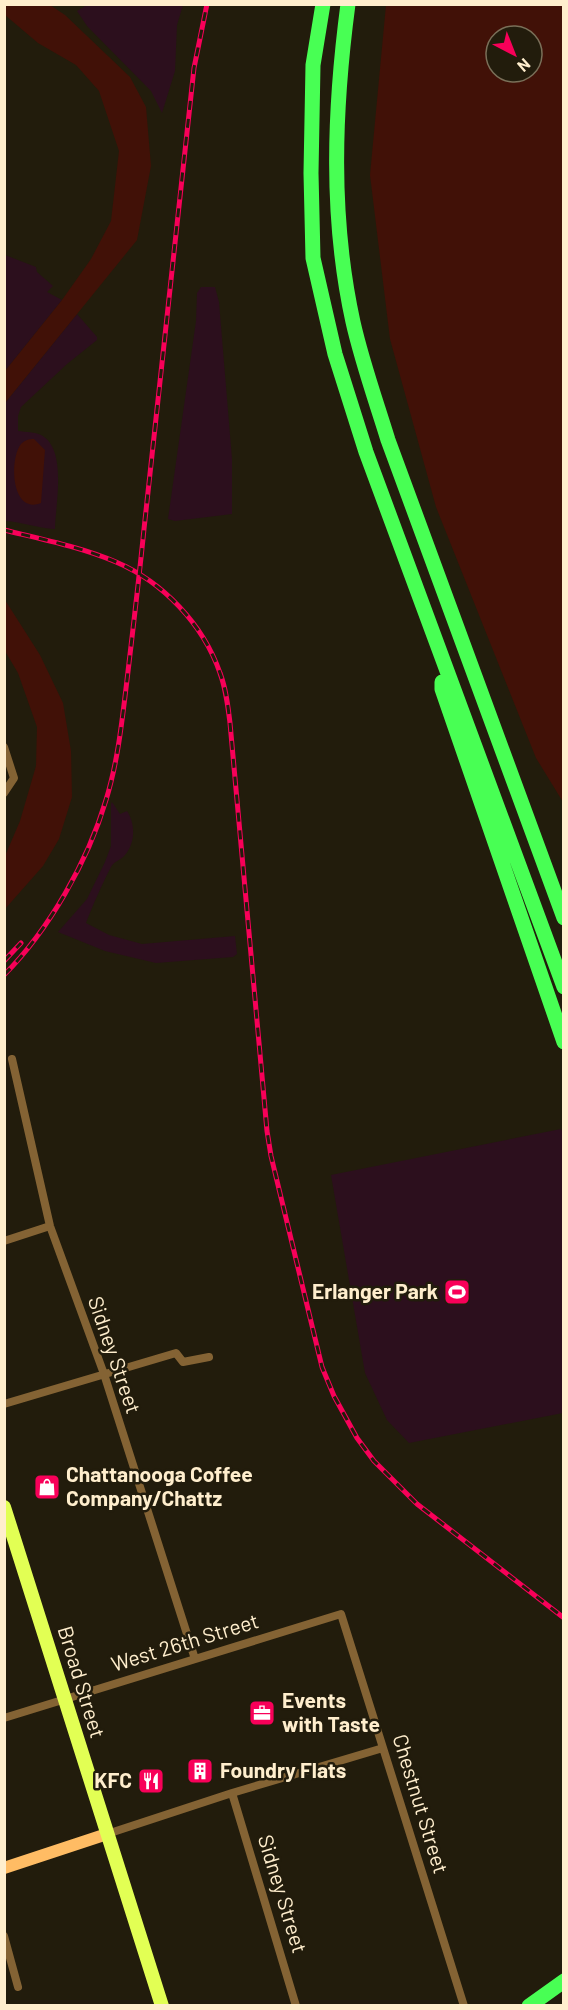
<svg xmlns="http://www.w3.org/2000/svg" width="568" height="2010" viewBox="0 0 568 2010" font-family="Barlow,sans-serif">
  <rect width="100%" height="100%" fill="#221c0c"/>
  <!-- green -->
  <path fill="#2c0f1d" d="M 87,5 L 183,5 L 177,25 L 175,71 L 162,113 L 151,91 L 87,26 L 77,11 Z
    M 5,255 L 36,267 L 37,272 L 53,286 L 47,292 L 62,300 L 5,371 Z
    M 201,287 L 215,287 L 219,302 L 232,459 L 232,514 L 175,521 L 168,519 L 196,321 L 197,293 Z
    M 77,314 L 97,337 L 97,340 L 67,364 L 21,407 L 18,416 L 18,431 C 26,432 35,432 41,435 C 68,449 55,506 55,529 C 37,528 22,522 5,521 L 5,403 Z
    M 112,802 L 120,814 L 127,811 C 135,823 136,842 125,855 C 121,860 114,861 111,867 C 102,884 93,905 86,923 L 109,935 L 142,944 L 235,936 L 237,954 L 233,957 L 156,963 L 105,951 L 58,932 L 87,899 L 105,862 L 111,846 L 111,804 Z
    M 561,1129 L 564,1135 L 563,1413 L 409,1443 L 387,1420 L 365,1373 L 331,1175 Z"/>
  <!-- water -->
  <path fill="#411107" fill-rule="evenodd" d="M 5,4 L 50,5 L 65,15 L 130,77 L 146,107 L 151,166 L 137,240 L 5,403 L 5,371 L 62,300 L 91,259 L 111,221 L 119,151 L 99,91 L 76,65 L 38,43 L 5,15 Z
    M 386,5 L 563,5 L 563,802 L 536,758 L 436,507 L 390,339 L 370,175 ZM 496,36 L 532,36 L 532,72 L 496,72 Z
    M 34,439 L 45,450 L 41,503 C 11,515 9,459 21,444 C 25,440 29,439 34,439 Z
    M 5,600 L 40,655 L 63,703 L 71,751 L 72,797 L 59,839 L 43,866 L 5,909 L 5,856 L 20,821 L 36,766 L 37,727 L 18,673 L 5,651 Z"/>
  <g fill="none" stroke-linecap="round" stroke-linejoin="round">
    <!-- street -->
    <path stroke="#846334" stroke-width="8" d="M 4,747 L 14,778 L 4,793
      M 12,1059 L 50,1226 L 104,1374 L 195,1659
      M 4,1241 L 50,1226
      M 4,1404 L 176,1353 L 183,1362 L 209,1357
      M 4,1718 L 341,1614 L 464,2006
      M 232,1793 L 296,2006
      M 107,1834 L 232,1793 L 383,1748
      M 4,1936 L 18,1987"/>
    <!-- secondary -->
    <path stroke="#ffbc64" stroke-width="12" d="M 4,1868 L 107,1834"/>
    <!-- primary -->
    <path stroke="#e2ff54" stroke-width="14" d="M 4,1507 L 162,2006"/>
    <!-- highway -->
    <path stroke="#48ff54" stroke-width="15" d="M 323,4 L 313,65 L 311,173 L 313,258 L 335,354 L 366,452 L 564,987
      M 348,4 C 334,110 330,217 353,322 C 362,362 376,401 388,440 L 564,918
      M 442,682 L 442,689 L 564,1042
      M 529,2006 L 564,1981"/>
    <defs>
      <path id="rail" d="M 4,530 C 41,539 81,547 116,562 C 163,582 203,624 220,673 C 226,689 228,706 230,723 L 267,1131 L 271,1156 L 322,1367 L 334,1396 L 357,1438 L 374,1461 L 417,1504 L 564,1618
        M 4,961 L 21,943
        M 4,975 C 49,930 88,861 106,800 C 118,761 122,721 127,680 C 133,629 139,579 144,529 C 161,375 177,222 194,68 L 207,4"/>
    </defs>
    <!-- rail casing -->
    <use href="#rail" stroke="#f80059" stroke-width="5"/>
    <!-- rail -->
    <use href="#rail" stroke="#221c0c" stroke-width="3" stroke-dasharray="9" stroke-linecap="butt"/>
  </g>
  <!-- icons -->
  <defs>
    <symbol id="stadium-square" viewBox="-11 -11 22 22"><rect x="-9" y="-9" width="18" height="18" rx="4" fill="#f80059" stroke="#221c0c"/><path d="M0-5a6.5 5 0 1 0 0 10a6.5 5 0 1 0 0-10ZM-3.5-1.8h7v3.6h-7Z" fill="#fff"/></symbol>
    <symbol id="shop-square" viewBox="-11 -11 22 22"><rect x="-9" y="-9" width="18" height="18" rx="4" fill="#f80059" stroke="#221c0c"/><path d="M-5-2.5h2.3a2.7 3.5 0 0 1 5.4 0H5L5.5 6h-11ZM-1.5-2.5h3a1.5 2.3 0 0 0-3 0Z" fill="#fff"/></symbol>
    <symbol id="office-square" viewBox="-11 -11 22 22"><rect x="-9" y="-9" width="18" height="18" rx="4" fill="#f80059" stroke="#221c0c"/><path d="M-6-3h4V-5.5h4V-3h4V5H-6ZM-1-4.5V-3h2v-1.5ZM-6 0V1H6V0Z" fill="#fff"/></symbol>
    <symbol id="building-square" viewBox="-11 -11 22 22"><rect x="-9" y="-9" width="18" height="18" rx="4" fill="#f80059" stroke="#221c0c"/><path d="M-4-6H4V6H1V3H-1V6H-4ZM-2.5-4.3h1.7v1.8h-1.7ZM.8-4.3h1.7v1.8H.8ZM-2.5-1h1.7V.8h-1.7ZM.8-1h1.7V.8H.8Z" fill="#fff"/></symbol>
    <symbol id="restaurant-square" viewBox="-11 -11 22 22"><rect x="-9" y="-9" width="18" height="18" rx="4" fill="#f80059" stroke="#221c0c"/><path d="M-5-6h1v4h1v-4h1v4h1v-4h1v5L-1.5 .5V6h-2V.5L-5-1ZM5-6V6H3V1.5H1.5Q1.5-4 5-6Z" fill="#fff"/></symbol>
  </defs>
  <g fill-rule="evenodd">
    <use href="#stadium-square" x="442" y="1277" width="30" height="30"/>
    <use href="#shop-square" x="32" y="1472" width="30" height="30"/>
    <use href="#office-square" x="247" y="1698" width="30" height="30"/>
    <use href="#building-square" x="185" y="1756" width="30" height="30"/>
    <use href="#restaurant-square" x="136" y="1766" width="30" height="30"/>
  </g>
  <g text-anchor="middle" stroke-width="5" stroke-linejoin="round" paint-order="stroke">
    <!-- poi labels -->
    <g font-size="21" font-weight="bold" fill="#ffeecd" stroke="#221c0c" text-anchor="start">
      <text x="438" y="1299" text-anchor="end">Erlanger Park</text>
      <text x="66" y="1482">Chattanooga Coffee<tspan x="66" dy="24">Company/Chattz</tspan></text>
      <text x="282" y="1708">Events<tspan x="282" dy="24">with Taste</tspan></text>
      <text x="220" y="1778">Foundry Flats</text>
      <text x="132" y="1788" text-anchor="end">KFC</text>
    </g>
    <!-- street labels -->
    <g font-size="21" fill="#ffeecd" stroke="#221c0c">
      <text transform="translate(114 1355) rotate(71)" y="7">Sidney Street</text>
      <text transform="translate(185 1643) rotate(-17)" y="7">West 26th Street</text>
      <text transform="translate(81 1682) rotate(73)" y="7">Broad Street</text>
      <text transform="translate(420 1804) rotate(73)" y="7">Chestnut Street</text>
      <text transform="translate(282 1894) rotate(73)" y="7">Sidney Street</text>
    </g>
  </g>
  <!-- border -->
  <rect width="568" height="2010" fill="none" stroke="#ffeecd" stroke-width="12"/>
  <!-- north arrow -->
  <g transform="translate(514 54) rotate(138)"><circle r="28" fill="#221c0c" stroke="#7a7059" stroke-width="1.5"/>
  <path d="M0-4.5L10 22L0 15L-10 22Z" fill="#f80059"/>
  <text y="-9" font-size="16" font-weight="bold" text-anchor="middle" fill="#ffeecd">N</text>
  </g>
</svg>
